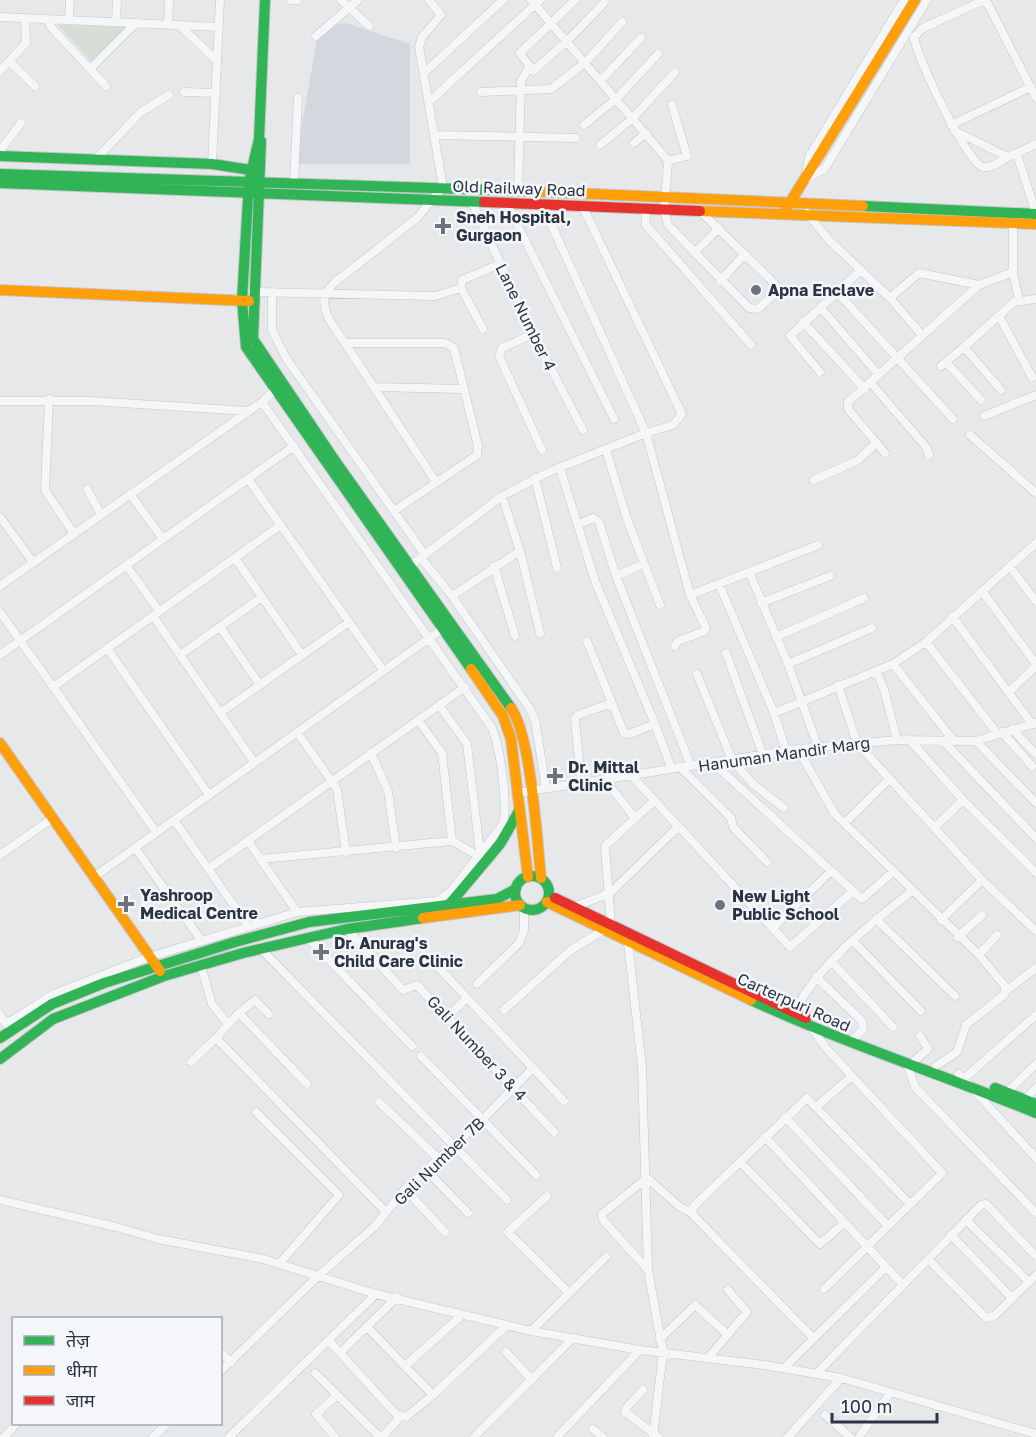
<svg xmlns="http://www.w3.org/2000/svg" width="1036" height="1437" viewBox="0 0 1036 1437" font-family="'Golos Text','Noto Sans Devanagari',sans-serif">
  <rect width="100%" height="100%" fill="#e6e8ea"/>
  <!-- built -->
  <path fill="#d4d7dd" d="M 346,23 L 410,44 L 410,164 L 295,164 L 317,39 L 338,24 Z"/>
  <!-- green -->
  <path fill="#d6ded6" d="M 58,25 L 126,27 L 93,63 Z"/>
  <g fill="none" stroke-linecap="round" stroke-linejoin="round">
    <defs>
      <path id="street" d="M 291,0 L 298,0
        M 341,0 L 369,26
        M 429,0 L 441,15 L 422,37 L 419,47 L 443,187 L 417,218 L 334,283 C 322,295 322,304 329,319 L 436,482
        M 531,0 L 666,158 L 668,163 L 664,209 L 668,225 L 749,308 L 758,309 L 775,293 L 775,284 L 701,212
        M 575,0 L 520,53 L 533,71 L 567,41 L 605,2
        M 904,0 L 809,157 L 805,180 L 825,168 L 927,0
        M 0,17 L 219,27
        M 47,19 L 51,27 L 106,86
        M 69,20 L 70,0
        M 116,22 L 117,0
        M 168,24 L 169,0
        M 179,25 L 217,61
        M 316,36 L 358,0
        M 10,62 L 35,86
        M 91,68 L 136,23
        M 0,71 L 26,43 L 25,18
        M 425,72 L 503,0
        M 601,80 L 641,38
        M 184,92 L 216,93
        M 481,92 L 551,89 L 586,62 L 622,22
        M 430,101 L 540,0
        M 584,125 L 617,98 L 658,54
        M 951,125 L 1031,87
        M 955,131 L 1008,157 L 1036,144
        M 435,135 L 576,138
        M 634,143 L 646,133
        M 600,145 L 633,118 L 675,72
        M 0,151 L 21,123
        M 1017,154 L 1036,214
        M 1008,157 C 1002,160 991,169 983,167 C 967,163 916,56 914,37 L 923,28 L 982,1 L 988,4 L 1036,98
        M 95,160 L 141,112 L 169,95
        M 668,161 L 687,156 L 672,105
        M 212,164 L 220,0
        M 294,182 L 298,98
        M 518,192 L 521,81 L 530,66
        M 472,202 L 533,334 L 583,430
        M 506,202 L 614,419
        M 542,204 L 646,433 L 690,595 L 706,628 L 705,631 L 678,641 L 675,646
        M 645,209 L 646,225 L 751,345
        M 807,213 L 829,240 L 890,298 L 921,334
        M 1013,221 L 1013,272 L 1019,300
        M 694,253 L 719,228
        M 720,281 L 745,254
        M 253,292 L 435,296 L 461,288
        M 272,292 L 272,330 L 286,358 L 425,555
        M 837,292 L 953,419
        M 890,298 L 919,273 L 979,285
        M 820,307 L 879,375
        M 999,316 L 1032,377
        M 803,322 L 865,389
        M 483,329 L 461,288 L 462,280 L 500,264
        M 533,334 L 502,348 L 499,356 L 542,450
        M 346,343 L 445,343 L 454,348 L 478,446 L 477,455 L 394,511
        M 964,347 L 1014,302 L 1036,299
        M 946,362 L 981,400
        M 941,366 L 964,347 L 1001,390
        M 820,372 L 790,336 L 861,270
        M 871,383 L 926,447 L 929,455
        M 375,387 L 462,389
        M 49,399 L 45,490 L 74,534
        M 0,401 L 90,401 L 248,411
        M 984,416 L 1036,395
        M 970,435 L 1036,493
        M 606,450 L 627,519 L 660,605
        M 885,453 L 848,409 L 848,402 L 979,285 L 1013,272
        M 560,468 L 595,581 L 655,724 L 671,767
        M 535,478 L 557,568
        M 248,479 L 383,670
        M 814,480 L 858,460 L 876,443
        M 87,489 L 101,515
        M 130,494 L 163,539
        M 502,496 L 520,551 L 540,633
        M 0,517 L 33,562
        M 579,524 L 593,518 L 599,522 L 616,576 L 691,766
        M 235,558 L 302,655
        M 421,558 L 452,596 L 530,709 L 535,720 L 546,788
        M 126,565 L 159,611
        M 494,566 L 515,636
        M 1010,567 L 1036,601
        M 406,569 L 502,496 L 551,471 L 646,433 L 673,425 L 682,414 L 582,205
        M 750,574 L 788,664 L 818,747
        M 616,576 L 643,564
        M 719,584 L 774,713 L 786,751
        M 0,586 L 262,402 L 279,386
        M 982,591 L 1036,664
        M 690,595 L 818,545
        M 452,596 L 520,551
        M 761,603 L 830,576
        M 0,612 L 156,832
        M 153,616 L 254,762
        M 952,616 L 1032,724
        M 220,627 L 260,685
        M 776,637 L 864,598
        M 587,641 L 624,733 L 629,734 L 655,724
        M 926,642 L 997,733
        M 107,648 L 209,795
        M 726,653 L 763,755
        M 0,655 L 294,446
        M 180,655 L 262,597
        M 788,664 L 872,628
        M 893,664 L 954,741
        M 876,671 L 884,689 L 897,740
        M 697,674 L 732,760 L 753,784 L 784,808
        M 838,685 L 857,743 L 982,880 L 1036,931
        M 53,687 L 281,525
        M 1009,692 L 1036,666
        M 439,705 L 467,744 L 480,852
        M 220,713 L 349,622
        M 774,713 L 893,664 L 926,642 L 1036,543
        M 418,720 L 442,753 L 452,841
        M 1012,729 L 1036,754
        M 297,732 L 337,789 L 346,852
        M 1002,732 L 1032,766
        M 909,739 L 963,800 L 1036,873
        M 943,741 L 1036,838
        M 976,741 L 1036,803
        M 798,749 L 834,813 L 979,955 L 1005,986 L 1004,995 L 966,1025 L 957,1052 L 936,1066
        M 371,753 L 388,791 L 396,848
        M 713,763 L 862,899 L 894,871
        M 680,767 L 731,818 L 733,827 L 767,862
        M 631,775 L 790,947 L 853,891
        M 604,779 L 635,818
        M 581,783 L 575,718 L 578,715 L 612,703
        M 517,793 L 798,749 L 897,740 L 976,741 L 1036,723
        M 174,820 L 249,927
        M 845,823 L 889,779
        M 935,827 L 963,800
        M 248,841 L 297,912
        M 135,848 L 202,941
        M 0,855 L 53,818
        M 261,859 L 452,841 L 477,855
        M 208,869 L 465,687
        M 94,877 L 445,627
        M 574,907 L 610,893 L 678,827
        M 876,919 L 955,996
        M 941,920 L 982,880
        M 611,925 L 605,846 L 654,801
        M 773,928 L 831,871
        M 347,929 L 403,990 L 417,985 L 554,1132
        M 958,937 L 982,915
        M 308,938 L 412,1046
        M 853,941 L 921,1011
        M 628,943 L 642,1067 L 648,1270 L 663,1352 L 653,1437
        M 261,949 L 507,1200
        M 979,955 L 997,935
        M 831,961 L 893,1027
        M 201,966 L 212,1004 L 228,1024
        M 438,967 L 564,1101
        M 816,977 L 862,1021 L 863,1030 L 853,1039
        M 477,984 L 519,943 L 524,930 L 524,908
        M 1006,991 L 1036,968
        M 504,1010 L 571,950 L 602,931
        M 794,1011 C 822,961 869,925 913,890
        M 239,1013 L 255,1000 L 269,1014
        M 0,1015 L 6,1024 L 54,994 L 149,957 L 297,912 L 437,901 L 452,890 L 503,824 C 508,803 500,747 492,728 L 262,402
        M 448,1016 L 467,998
        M 811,1027 L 826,1048 L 942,1173 L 824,1289
        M 216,1038 L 239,1013 L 307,1084
        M 421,1056 L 536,1175
        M 914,1061 L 928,1049 L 920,1036
        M 191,1062 L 216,1038 L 386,1212
        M 907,1064 L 915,1087 L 1036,1213
        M 959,1074 L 1036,1158
        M 967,1076 L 1036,1015
        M 1005,1094 L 1036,1064
        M 1025,1099 L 1036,1088
        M 379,1102 L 438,1158
        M 816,1107 L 852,1076
        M 256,1112 L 339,1195 L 279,1264
        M 785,1117 L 888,1226
        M 765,1137 L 903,1285
        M 740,1162 L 820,1244 L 844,1223
        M 426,1170 L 468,1213
        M 405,1189 L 445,1232
        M 547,1196 L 508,1232 L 569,1293
        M 0,1200 L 116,1227 L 158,1239 L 263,1259 L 376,1294 L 531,1331 L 640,1350 L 764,1365 L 841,1378 L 1036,1434
        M 966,1220 L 1029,1282
        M 951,1235 L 1012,1298
        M 928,1259 L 986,1318 L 994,1316 L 1036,1275
        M 648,1270 L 603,1220 L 602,1214 L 647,1178 L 680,1207 L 692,1213
        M 367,1327 L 433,1395
        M 531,1331 L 606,1257
        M 813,1338 L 694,1216 L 692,1209 L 695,1205 L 807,1098 L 910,1204
        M 660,1339 L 695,1305 L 727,1334
        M 329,1341 L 396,1414 L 406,1417 L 433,1395 L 507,1325
        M 220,1352 L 231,1362
        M 506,1352 L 532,1380
        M 340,1353 L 397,1297
        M 708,1358 L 747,1312 L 728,1290
        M 405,1366 L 462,1315
        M 784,1368 L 886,1267
        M 220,1372 L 318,1276 L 375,1226 L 405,1189 L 482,1120 L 533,1068
        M 315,1373 L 379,1436 L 384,1435 L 400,1417
        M 817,1373 L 981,1205 L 986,1204 L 1036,1256
        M 643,1390 L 626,1408 L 625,1412 L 658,1437
        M 825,1415 L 850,1437
        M 593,1429 L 603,1437
        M 4,1437 L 16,1424
        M 153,1437 L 167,1424
        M 229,1437 L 376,1294
        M 335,1437 L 316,1414 L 336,1396
        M 474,1437 L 573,1338
        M 557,1437 L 640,1350
        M 788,1437 L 841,1378
        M 859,1437 L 890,1393"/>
      <path id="fast" d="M 265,0 L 259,139 L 249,182 L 242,300 L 246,347 L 471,669
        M 261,141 L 253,339 L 338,465 L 511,708
        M 0,156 L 212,164 L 251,170
        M 0,174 L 526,191
        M 0,183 L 484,202
        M 863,206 L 1036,214
        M515 893a17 17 0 1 1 34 0a17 17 0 1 1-34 0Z
        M 448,906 L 500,844 L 519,811
        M 751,1000 C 844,1043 941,1074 1036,1113
        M 0,1038 L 52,1004 L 104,983 L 235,942 L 309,922 L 497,899 L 516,889
        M 0,1059 L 53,1019 L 164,976 L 243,953 L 347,929 L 423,918
        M 995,1088 L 1036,1104"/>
      <path id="slow" d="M 526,191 L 863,206
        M 786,209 L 915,0
        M 700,211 L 1036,224
        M 0,290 L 249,301
        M 471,669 L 503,716 L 511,739 L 528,877
        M 511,708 C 531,736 537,840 541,878
        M 0,743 L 160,971
        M 547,902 L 751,1000
        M 423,918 L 520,905"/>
      <path id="jam" d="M 484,202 L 700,211
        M 555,898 L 806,1018"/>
    </defs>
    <!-- street casing -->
    <use href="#street" stroke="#c4c6c8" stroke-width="9"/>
    <!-- fast casing -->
    <use href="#fast" stroke="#c4c6c8" stroke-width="12"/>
    <!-- slow casing -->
    <use href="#slow" stroke="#c4c6c8" stroke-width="12"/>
    <!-- jam casing -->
    <use href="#jam" stroke="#c4c6c8" stroke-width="12"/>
    <!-- street -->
    <use href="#street" stroke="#f5f6f7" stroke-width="8"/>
    <!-- fast -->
    <use href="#fast" stroke="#30b455" stroke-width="10"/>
    <!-- slow -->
    <use href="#slow" stroke="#ff9f0a" stroke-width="10"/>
    <!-- jam -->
    <use href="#jam" stroke="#e5322d" stroke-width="10"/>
  </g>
  <!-- markers -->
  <g fill="#6c737f" stroke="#f4f6f9" stroke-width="2">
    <path d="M440 217h6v6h6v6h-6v6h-6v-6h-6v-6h6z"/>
    <circle cx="756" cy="290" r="6"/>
    <path d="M552 767h6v6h6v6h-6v6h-6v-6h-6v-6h6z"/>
    <path d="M123 895h6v6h6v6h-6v6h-6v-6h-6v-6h6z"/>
    <circle cx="720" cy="905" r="6"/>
    <path d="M318 943h6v6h6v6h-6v6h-6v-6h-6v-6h6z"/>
  </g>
  <g text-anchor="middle" stroke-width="5" stroke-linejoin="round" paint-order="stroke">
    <!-- street labels -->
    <g font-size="16" fill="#2b3445" stroke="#f4f6f9">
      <text transform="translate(519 188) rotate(2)" y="6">Old Railway Road</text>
      <text transform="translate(526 317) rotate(64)" y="6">Lane Number 4</text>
      <text transform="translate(784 754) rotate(-8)" y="6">Hanuman Mandir Marg</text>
      <text transform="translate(794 1002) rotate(24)" y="6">Carterpuri Road</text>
      <text transform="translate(477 1048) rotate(47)" y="6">Gali Number 3 &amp; 4</text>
      <text transform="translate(439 1161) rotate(-44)" y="6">Gali Number 7B</text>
    </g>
    <!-- poi labels -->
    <g font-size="16" font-weight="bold" fill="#2b3445" stroke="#f4f6f9" text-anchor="start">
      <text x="456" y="223">Sneh Hospital,<tspan x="456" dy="18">Gurgaon</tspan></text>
      <text x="768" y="296">Apna Enclave</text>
      <text x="568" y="773">Dr. Mittal<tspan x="568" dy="18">Clinic</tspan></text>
      <text x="140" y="901">Yashroop<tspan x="140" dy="18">Medical Centre</tspan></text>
      <text x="732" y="902">New Light<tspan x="732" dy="18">Public School</tspan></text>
      <text x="334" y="949">Dr. Anurag's<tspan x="334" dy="18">Child Care Clinic</tspan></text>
    </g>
  </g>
  <!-- legend -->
  <rect x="12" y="1317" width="210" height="108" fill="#f4f6f9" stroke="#a4a8b1" stroke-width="1.5"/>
  <rect x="24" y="1336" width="30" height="9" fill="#30b455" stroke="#a4a8b1" stroke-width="1.5"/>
  <text x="66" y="1347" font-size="18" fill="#2b3445">तेज़</text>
  <rect x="24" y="1366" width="30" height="9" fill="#ff9f0a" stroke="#a4a8b1" stroke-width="1.5"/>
  <text x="66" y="1377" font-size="18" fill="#2b3445">धीमा</text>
  <rect x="24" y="1396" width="30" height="9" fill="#e5322d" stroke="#a4a8b1" stroke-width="1.5"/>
  <text x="66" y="1407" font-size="18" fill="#2b3445">जाम</text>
  <!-- scale -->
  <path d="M832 1413v9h105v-9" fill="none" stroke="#2b3445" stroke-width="3"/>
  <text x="841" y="1413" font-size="18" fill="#2b3445" stroke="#f4f6f9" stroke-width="4.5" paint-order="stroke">100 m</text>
</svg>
